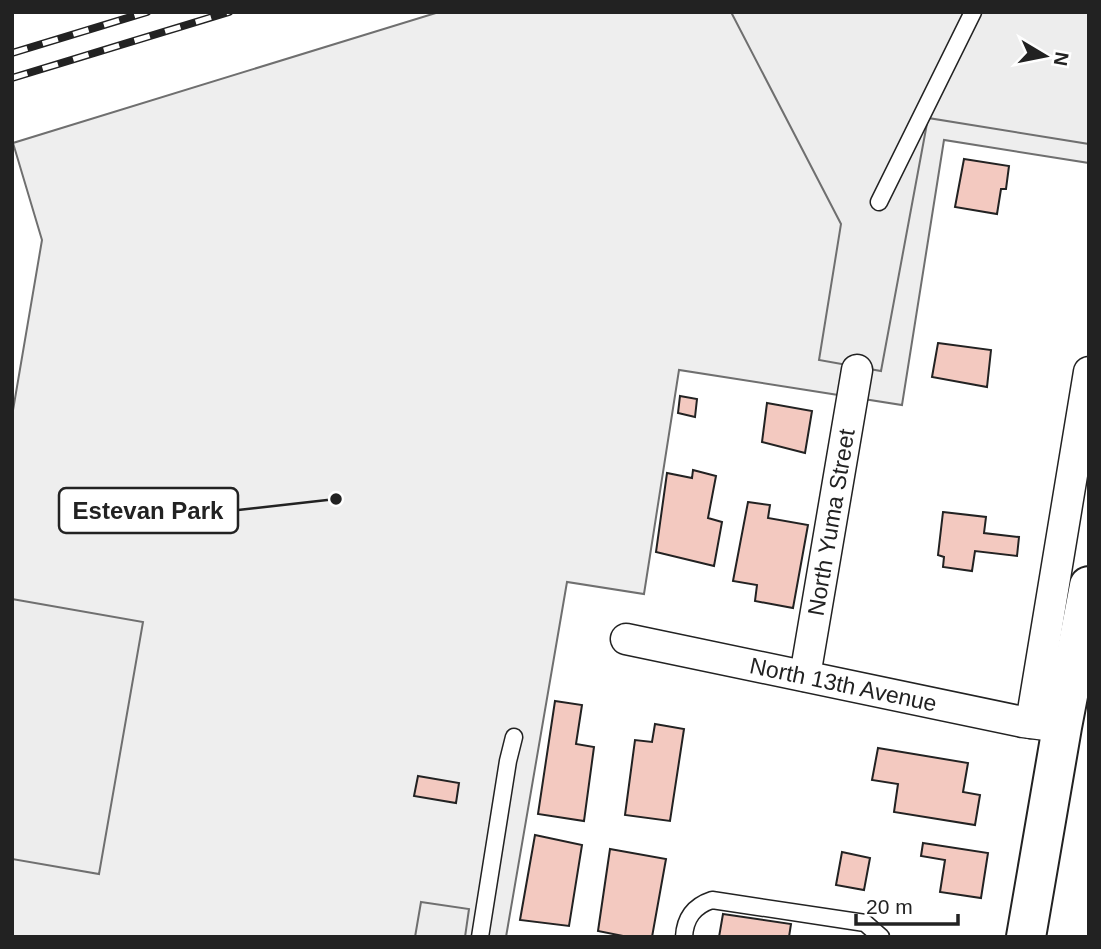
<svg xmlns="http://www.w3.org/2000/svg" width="1101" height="949" viewBox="0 0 1101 949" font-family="Helvetica,sans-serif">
  <rect width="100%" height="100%" fill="#fff"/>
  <!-- green -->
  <path fill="#eee" stroke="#6f6f6f" stroke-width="2" d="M 439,12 L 1089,12 L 1089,163 L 944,140 L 902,405 L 679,370 L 644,594 L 567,582 L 506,937 L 12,937 L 12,416 L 42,240 L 13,143 Z"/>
  <!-- parking -->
  <path fill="#ededed" stroke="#6f6f6f" stroke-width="2" d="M 731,12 L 1089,12 L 1089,144 L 928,118 L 881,371 L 819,360 L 841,224 Z
    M 12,599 L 143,622 L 99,874 L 12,859 Z
    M 421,902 L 469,909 L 465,937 L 415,937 Z"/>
  <!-- building -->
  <path fill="#f3c9c0" stroke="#222" stroke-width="2" d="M 964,159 L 1009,166 L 1006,189 L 1001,189 L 997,214 L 955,207 Z
    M 938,343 L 991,350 L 987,387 L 932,377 Z
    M 680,396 L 697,399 L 695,417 L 678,413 Z
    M 767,403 L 812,411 L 805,453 L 762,442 Z
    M 693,470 L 716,476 L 708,518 L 722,522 L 714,566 L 656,552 L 667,473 L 692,478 Z
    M 748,502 L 770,505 L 768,518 L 808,525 L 793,608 L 755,601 L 757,585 L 733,581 Z
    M 943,512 L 986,517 L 984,533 L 1019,537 L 1017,556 L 975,551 L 972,571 L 943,567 L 944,557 L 938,555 Z
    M 555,701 L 582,705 L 576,744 L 594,747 L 584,821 L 538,814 Z
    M 655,724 L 684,729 L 670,821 L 625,815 L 635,740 L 652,742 Z
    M 878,748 L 968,763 L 963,792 L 980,795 L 975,825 L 894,812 L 898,784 L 872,780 Z
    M 418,776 L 459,783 L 456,803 L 414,796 Z
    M 535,835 L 582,845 L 569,926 L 520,920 Z
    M 923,843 L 988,853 L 981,898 L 940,892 L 945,860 L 921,856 Z
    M 610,849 L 666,859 L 652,937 L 628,937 L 598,931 Z
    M 842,852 L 870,858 L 864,890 L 836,885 Z
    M 723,914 L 791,924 L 789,937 L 719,937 Z"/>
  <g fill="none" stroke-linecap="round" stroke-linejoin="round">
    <defs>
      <path id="lane" d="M 879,202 L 973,12
        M 480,937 L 508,761 L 514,737
        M 684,937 C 685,918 694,906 712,900 L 865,923 L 881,937"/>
      <g id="street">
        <path id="s1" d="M 626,639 L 1023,722 L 1062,727"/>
        <path id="s2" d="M 805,676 L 857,370"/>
        <path d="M 1031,723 L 1089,372"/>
      </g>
      <path id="primary" d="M 1026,937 L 1062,727 L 1089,586"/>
    </defs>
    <!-- lane casing -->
    <use href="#lane" stroke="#222" stroke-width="19"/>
    <!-- street casing -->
    <use href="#street" stroke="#222" stroke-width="33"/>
    <!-- primary casing -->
    <use href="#primary" stroke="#222" stroke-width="42"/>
    <!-- lane -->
    <use href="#lane" stroke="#fff" stroke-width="16"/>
    <!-- street -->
    <use href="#street" stroke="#fff" stroke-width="30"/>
    <!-- primary -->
    <use href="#primary" stroke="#fff" stroke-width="38"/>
    <defs>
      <path id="rail" d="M 12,53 L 147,12
        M 12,78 L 229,12"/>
    </defs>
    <!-- rail casing -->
    <use href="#rail" stroke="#222" stroke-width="8"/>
    <!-- rail -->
    <use href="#rail" stroke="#fff" stroke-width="5" stroke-dasharray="16" stroke-linecap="butt"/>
  </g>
  <g text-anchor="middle" stroke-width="5" stroke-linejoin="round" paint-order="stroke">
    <!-- street labels -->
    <g font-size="23" fill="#222" stroke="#fff">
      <text dy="8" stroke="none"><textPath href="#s2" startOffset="156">North Yuma Street</textPath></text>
      <text dy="8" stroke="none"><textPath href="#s1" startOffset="222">North 13th Avenue</textPath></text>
    </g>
  </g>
  <!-- callouts -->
  <path fill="none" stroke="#222" stroke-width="2.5" d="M336 499L238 510"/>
  <circle fill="#222" stroke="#fff" stroke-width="2.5" cx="336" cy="499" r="7"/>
  <rect fill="#fff" stroke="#222" stroke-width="2.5" x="59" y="488" width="179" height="45" rx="7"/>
  <g font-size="24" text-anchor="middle" font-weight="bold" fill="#222">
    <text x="148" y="519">Estevan Park</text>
  </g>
  <!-- border -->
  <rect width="1101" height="949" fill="none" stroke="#222222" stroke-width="28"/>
  <!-- north arrow -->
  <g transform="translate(1045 56) rotate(100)" stroke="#ffffff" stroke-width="5" paint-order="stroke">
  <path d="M0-5L12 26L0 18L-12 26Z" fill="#222222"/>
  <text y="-10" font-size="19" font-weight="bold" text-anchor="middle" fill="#222222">N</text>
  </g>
  <!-- scale -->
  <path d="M856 914v10h102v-10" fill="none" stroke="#222222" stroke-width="3.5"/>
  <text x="866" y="914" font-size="21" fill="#222222" stroke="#ffffff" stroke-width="5" paint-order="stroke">20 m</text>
</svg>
